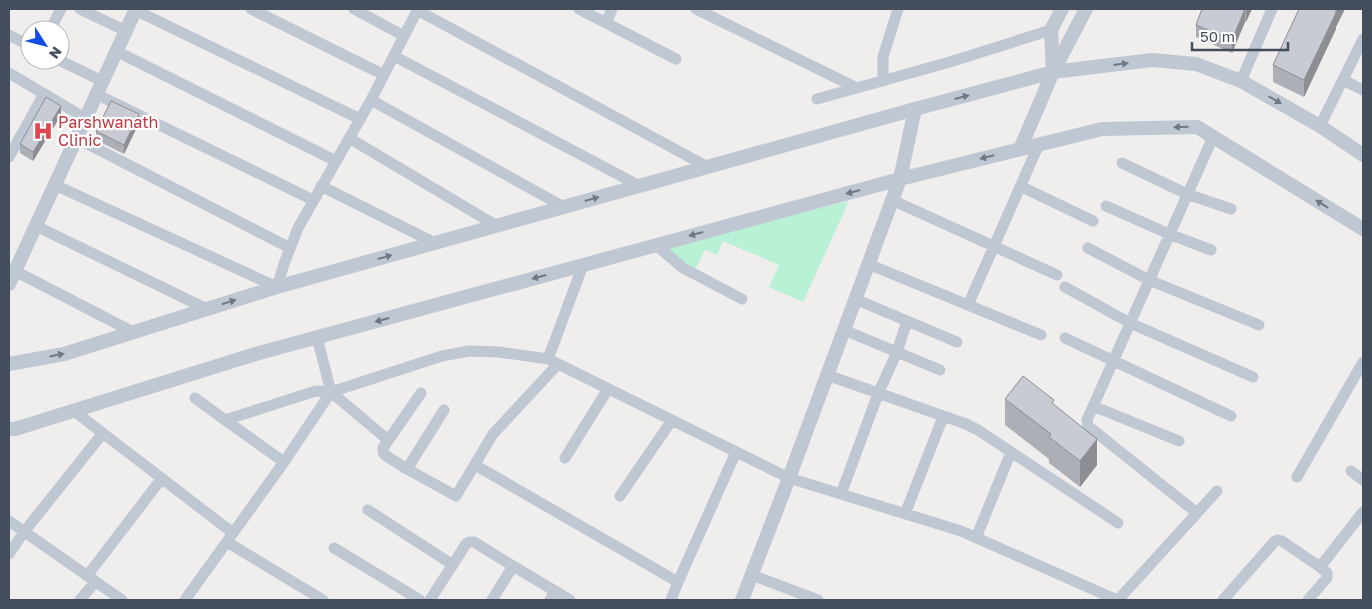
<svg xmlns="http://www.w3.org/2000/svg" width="1372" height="609" viewBox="0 0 1372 609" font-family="'Golos Text',sans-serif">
  <rect width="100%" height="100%" fill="#f0eded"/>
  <!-- green -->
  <path fill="#b8f1d6" d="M 849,201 L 803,302 L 769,287 L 779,265 L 723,241 L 717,255 L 705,250 L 694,272 L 661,247 Z"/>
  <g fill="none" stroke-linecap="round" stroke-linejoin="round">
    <!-- minor -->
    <path stroke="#bfc7d3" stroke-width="11" d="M 80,9 L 126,31
      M 251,9 L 384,75
      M 354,9 L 404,36
      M 579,9 L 676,59
      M 696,9 L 857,88
      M 135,10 L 360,119
      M 417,10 L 708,167
      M 606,23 L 612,9
      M 50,30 L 61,9
      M 9,35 L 30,46
      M 116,51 L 336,161
      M 394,56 L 640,186
      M 59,60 L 102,81
      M 9,73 L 85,118
      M 1343,80 L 1363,90
      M 883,81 L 883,57 L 898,9
      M 1241,81 L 1272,9
      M 96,94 L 313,200
      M 817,99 L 950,62 L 1051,30
      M 371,100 L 564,207
      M 1320,126 L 1363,39
      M 76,138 L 290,248
      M 349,138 L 497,226
      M 9,157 L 44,94
      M 1122,163 L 1187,194 L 1231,209
      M 55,185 L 277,287 L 284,264 L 298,228 L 371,100 L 418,9
      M 321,186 L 435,243
      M 1020,186 L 1093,221
      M 892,200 L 1057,275
      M 1106,206 L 1169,234 L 1211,250
      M 36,226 L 207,309
      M 656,245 L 683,268 L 742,299
      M 1088,248 L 1149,280 L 1259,325
      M 868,264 L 1041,335
      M 15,271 L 133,332
      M 1065,287 L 1130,323 L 1253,377
      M 855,299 L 957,342
      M 968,305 L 1039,144
      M 844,330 L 940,370
      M 317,337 L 331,392
      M 1065,338 L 1231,416
      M 548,359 L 583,265
      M 827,375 L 966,424 L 978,430 L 1118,523
      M 195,398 L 225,420 L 316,391 L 331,392 L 388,440
      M 1093,406 L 1179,441
      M 444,410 L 407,469 L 456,496 L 493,434 L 558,364
      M 74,411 L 233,533
      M 225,420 L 284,462
      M 565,458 L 608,389
      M 475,465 L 678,582 L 736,452
      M 407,469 L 385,455 L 383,452 L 383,448 L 421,393
      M 1351,471 L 1363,480
      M 1297,477 L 1363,362
      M 841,494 L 878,394 L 897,352 L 907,321
      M 620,496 L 672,420
      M 368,510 L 453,565
      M 1197,513 L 1088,426 L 1087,420 L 1213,137
      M 905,514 L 943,417
      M 9,521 L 122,600
      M 976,538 L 1011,452
      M 227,542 L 323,600
      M 334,548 L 420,600
      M 9,554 L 24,532 L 103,433
      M 513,566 L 555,591 L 550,600
      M 1320,567 L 1363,512
      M 752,575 L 818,600
      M 87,576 L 162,478
      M 555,591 L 570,600
      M 80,600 L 95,582
      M 185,600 L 284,462 L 331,392 L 442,356 L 469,351 L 499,352 L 548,359 L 789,478 L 961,531 L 1117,600
      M 430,600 L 466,544 L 469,542 L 474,542 L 513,566 L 492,600
      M 671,600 L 678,582
      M 1118,600 L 1217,491
      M 1223,600 L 1275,541 L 1278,540 L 1282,541 L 1320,567 L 1327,573 L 1327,578 L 1308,600"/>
    <!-- tertiary -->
    <path stroke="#bfc7d3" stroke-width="14" d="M 1053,72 L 1051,30 L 1062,9
      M 1020,149 L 1053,72 L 1086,9
      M 9,284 L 136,9
      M 9,364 L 64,354 L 277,287 L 915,109 L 1053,72 L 1152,60 L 1196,64 L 1241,81 L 1320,126 L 1363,155
      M 9,429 L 15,429 L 259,353 L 900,179 L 1102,129 L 1197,127 L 1363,229
      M 742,600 L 789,478 L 900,179 L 915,109"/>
  </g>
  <!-- wall -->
  <path fill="#acafb5" d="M 1202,9 L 1252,9 L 1246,22 L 1245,22 L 1232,53 L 1196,37 L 1196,25 Z
    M 1336,27 L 1336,29 L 1304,97 L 1273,82 L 1273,65 Z
    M 61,115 L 33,161 L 20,153 L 20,144 Z
    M 139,123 L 124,154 L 96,140 L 96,131 Z
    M 1005,399 L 1054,404 L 1097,465 L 1080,487 L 1049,463 L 1049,459 L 1005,425 Z"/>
  <!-- shaded-wall -->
  <path fill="#8c8e94" d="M 1245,9 L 1245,22 L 1232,53 L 1232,40 Z
    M 1246,9 L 1252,9 L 1246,22 Z
    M 1337,9 L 1345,9 L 1336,27 L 1336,29 L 1304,97 L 1304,80 Z
    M 61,106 L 61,115 L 33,161 L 33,152 Z
    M 139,114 L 139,123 L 124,154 L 124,145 Z
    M 1097,439 L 1097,465 L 1080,487 L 1080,461 Z"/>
  <!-- building -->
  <path fill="#c8cbd3" stroke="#8c8e94" d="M 1202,9 L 1245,9 L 1232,40 L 1196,25 Z
    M 1299,9 L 1337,9 L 1335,12 L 1336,13 L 1304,80 L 1273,65 Z
    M 46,97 L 61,106 L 33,152 L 20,144 Z
    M 111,101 L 139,114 L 124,145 L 96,131 Z
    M 1023,376 L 1054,400 L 1052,403 L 1097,439 L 1080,461 L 1049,437 L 1051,434 L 1005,399 Z"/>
  <!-- one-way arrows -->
  <defs><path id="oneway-solid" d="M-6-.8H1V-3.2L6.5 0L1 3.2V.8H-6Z" transform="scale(1.25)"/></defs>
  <g fill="#6f7885">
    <use href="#oneway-solid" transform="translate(1121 64) rotate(-7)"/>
    <use href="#oneway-solid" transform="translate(962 97) rotate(-15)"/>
    <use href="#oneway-solid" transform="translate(1275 100) rotate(30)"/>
    <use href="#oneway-solid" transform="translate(1181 127) rotate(179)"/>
    <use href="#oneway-solid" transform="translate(987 157) rotate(166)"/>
    <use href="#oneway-solid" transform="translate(853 192) rotate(165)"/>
    <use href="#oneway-solid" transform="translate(592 199) rotate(-16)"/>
    <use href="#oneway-solid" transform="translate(1322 204) rotate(-148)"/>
    <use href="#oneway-solid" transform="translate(696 234) rotate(165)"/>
    <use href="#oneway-solid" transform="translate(385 257) rotate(-16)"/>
    <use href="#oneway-solid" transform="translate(539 277) rotate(165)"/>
    <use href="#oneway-solid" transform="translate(229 302) rotate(-17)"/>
    <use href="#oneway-solid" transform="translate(382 320) rotate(165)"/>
    <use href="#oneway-solid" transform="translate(57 355) rotate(-11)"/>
  </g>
  <!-- icons -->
  <defs>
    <symbol id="hospital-bare" viewBox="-9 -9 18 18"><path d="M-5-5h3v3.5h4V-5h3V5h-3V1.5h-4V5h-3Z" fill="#e0444e" stroke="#fff" stroke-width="2.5" paint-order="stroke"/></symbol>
  </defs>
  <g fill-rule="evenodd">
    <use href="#hospital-bare" x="29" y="117" width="28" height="28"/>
  </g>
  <g text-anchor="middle" stroke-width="4.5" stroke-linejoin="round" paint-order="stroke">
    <!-- health labels -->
    <g font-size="16" fill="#be3a42" stroke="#fff" text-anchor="start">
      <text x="58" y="128">Parshwanath<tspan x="58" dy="18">Clinic</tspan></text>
    </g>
  </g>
  <!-- border -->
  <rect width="1372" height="609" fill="none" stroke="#444d5b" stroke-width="20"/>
  <!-- north arrow -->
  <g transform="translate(45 45) rotate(126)"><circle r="24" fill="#ffffff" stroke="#b4b8bd"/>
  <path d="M0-4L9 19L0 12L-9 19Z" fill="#104ee7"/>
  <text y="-8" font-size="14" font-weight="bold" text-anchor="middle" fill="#444d5b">N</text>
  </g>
  <!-- scale -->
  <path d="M1192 42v8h96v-8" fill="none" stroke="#444d5b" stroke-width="2.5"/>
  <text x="1200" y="42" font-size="15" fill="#444d5b" stroke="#ffffff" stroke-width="4" paint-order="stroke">50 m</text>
</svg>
